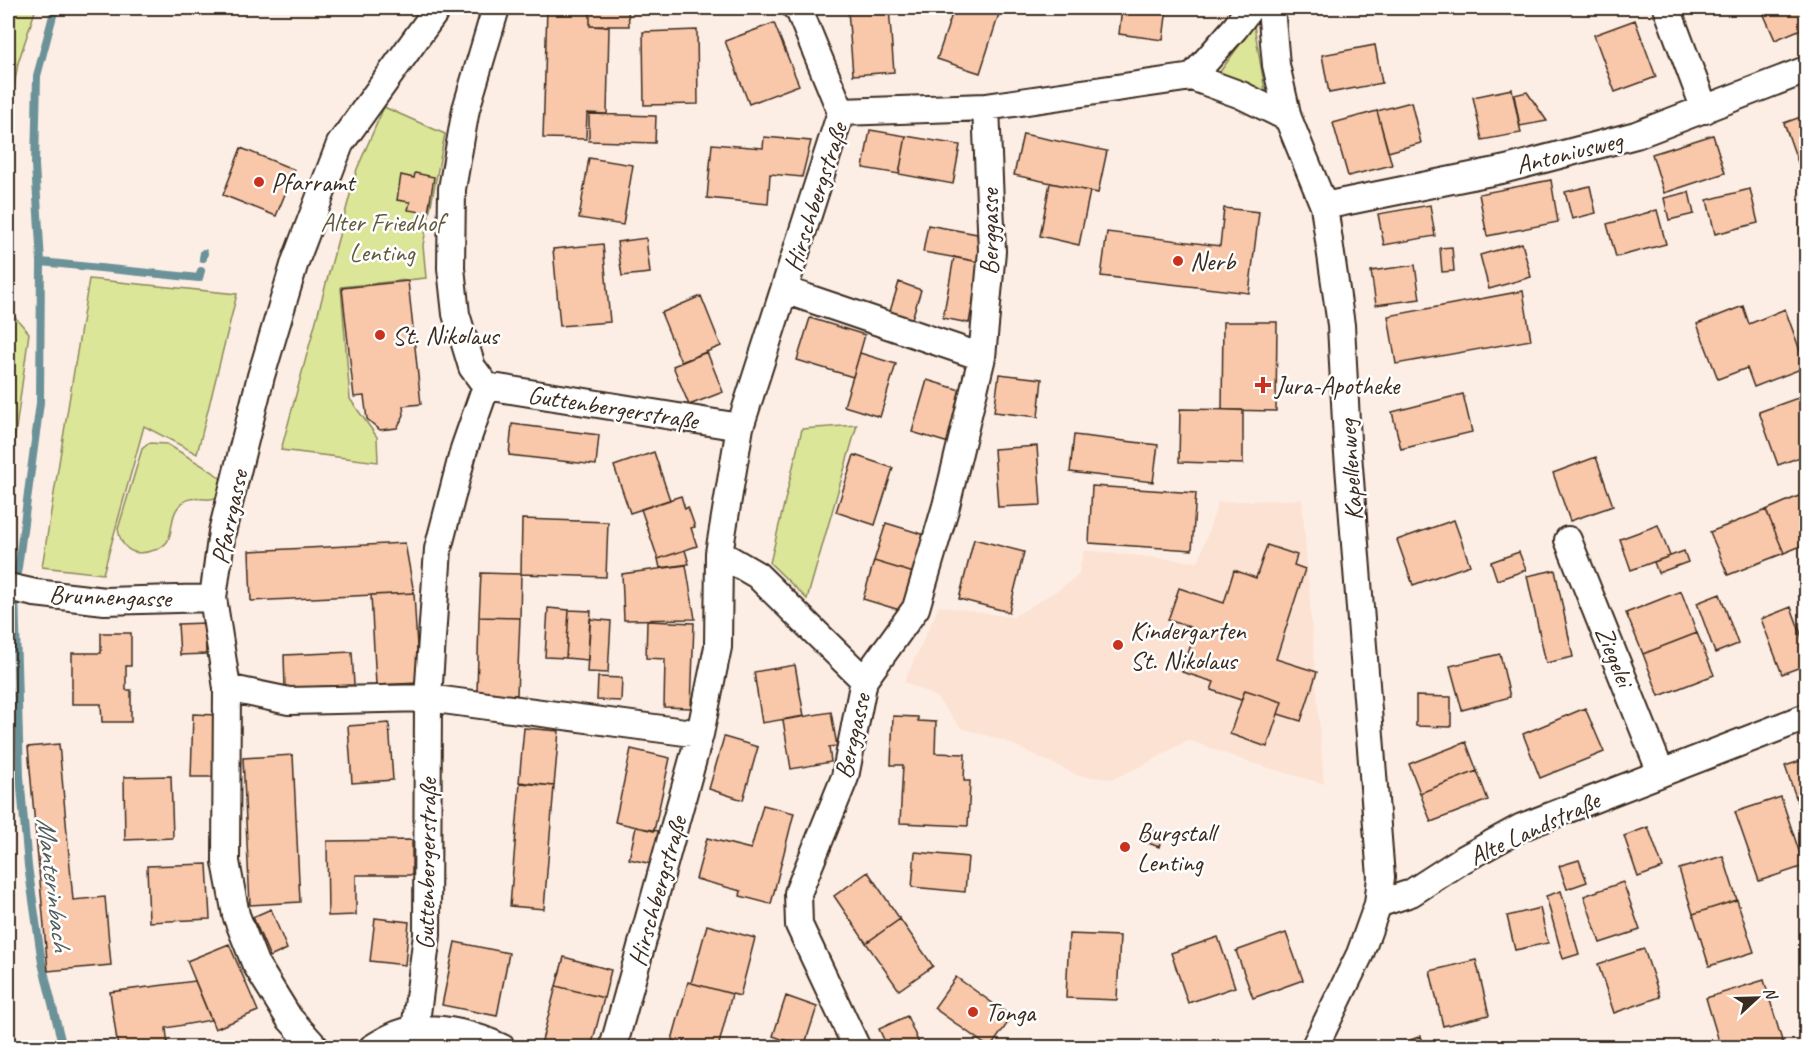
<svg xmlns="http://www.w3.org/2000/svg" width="1814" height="1055" viewBox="0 0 1814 1055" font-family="Caveat,sans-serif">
  <rect width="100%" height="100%" fill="#fdeee5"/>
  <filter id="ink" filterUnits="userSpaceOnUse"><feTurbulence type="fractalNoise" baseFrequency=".0167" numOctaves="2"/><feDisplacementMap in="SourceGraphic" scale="12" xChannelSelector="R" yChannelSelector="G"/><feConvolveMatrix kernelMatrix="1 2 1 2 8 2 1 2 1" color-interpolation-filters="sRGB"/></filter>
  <g filter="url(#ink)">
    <!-- built -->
    <path fill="#fce2d3" d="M 1302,499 L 1324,784 L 1248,762 L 1188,740 L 1146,764 L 1113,779 L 1079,776 L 1005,741 L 961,728 L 935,696 L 904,682 L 939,606 L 1013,617 L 1061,588 L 1078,575 L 1084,550 L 1198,562 L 1218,502 Z"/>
    <!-- green -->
    <path fill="#dbe699" stroke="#8b885c" stroke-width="1.5" d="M 8,8 L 36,8 L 18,63 L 8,122 Z
      M 1254,25 L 1266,97 L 1217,76 Z
      M 384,107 L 445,134 L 423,245 L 426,278 L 341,287 L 350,399 L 377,437 L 378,462 L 281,450 L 357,169 Z
      M 89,279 L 237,294 L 197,454 L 144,426 L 103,574 L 42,567 Z
      M 8,309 L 29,333 L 8,488 Z
      M 857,425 L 807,599 L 770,563 L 802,429 Z
      M 149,443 L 167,444 L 213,472 L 221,479 L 218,496 C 208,504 193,493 182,503 C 169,514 174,531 167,542 C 163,547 157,550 151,551 C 132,557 121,548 118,529 L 142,449 Z"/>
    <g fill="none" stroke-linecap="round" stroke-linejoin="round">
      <!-- stream -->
      <path stroke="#6b9298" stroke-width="8" d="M 55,8 L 37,76 L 35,165 L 41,262 L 40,403 L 15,590 L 20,776 L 28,866 L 42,963 L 63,1048
        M 203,258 L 204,253
        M 41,262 L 199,278 L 201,271"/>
    </g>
    <!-- building -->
    <path fill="#f9c7a9" stroke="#3b2a1e" stroke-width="1.5" d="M 547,8 L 590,8 L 590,26 L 609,27 L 607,114 L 587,113 L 586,139 L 543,138 Z
      M 590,8 L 628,8 L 629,26 L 590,26 Z
      M 889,8 L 894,72 L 853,75 L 848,10 Z
      M 954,8 L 980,8 L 999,14 L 980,73 L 937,59 Z
      M 1122,8 L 1167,8 L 1163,40 L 1119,34 Z
      M 1357,8 L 1379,8 L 1358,12 Z
      M 1761,8 L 1806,8 L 1806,27 L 1775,40 Z
      M 1635,20 L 1656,77 L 1615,92 L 1594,35 Z
      M 774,23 L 799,85 L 749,104 L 725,41 Z
      M 697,30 L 698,104 L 644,105 L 643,32 Z
      M 1375,45 L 1382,83 L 1329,93 L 1322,55 Z
      M 1512,89 L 1521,133 L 1482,140 L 1473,97 Z
      M 1527,92 L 1547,121 L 1520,126 L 1514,95 Z
      M 1411,102 L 1421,143 L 1388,152 L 1377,111 Z
      M 1377,111 L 1392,165 L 1348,176 L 1333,123 Z
      M 589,114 L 656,116 L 655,143 L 589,141 Z
      M 1806,115 L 1806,166 L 1800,168 L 1784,123 Z
      M 870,130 L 906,136 L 899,174 L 863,168 Z
      M 1023,134 L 1107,151 L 1098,193 L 1014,175 Z
      M 1713,135 L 1725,173 L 1664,193 L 1652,154 Z
      M 906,136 L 960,145 L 953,184 L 899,174 Z
      M 764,137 L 811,141 L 802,177 L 770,174 L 768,204 L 707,198 L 712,144 L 763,148 Z
      M 241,148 L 295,170 L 276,216 L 223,195 Z
      M 589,158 L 633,165 L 623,225 L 579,218 Z
      M 1806,166 L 1806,185 L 1800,168 Z
      M 415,173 L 434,177 L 428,213 L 408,210 L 410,202 L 397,200 L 401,175 L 414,178 Z
      M 1551,180 L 1558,222 L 1487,236 L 1479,194 Z
      M 1050,183 L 1090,191 L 1079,245 L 1040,236 Z
      M 1590,186 L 1596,213 L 1572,219 L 1565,192 Z
      M 1750,189 L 1758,223 L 1715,234 L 1707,200 Z
      M 1689,192 L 1694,214 L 1669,220 L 1664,198 Z
      M 1430,205 L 1435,236 L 1384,245 L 1378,214 Z
      M 1224,208 L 1259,212 L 1249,293 L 1101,276 L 1107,232 L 1220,246 Z
      M 1657,210 L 1666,244 L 1616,257 L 1607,224 Z
      M 928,225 L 977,234 L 980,262 L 923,252 Z
      M 646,238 L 650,273 L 622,276 L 617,242 Z
      M 1522,243 L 1531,277 L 1489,289 L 1480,255 Z
      M 603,244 L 610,322 L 560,326 L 553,249 Z
      M 1452,247 L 1454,271 L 1442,272 L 1440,248 Z
      M 954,257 L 980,262 L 969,323 L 943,318 Z
      M 1415,265 L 1420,299 L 1376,305 L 1371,271 Z
      M 408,281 L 421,404 L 403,406 L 404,415 L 397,428 L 380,430 L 367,419 L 364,396 L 354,397 L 342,288 Z
      M 899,282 L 921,290 L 910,325 L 888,318 Z
      M 1523,291 L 1531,340 L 1396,364 L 1388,316 Z
      M 701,296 L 721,346 L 681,362 L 661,313 Z
      M 1743,306 L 1749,324 L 1785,309 L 1806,367 L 1754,387 L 1747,368 L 1718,379 L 1697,324 Z
      M 810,318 L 865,335 L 853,377 L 797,360 Z
      M 1223,322 L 1277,322 L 1276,411 L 1222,410 Z
      M 707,352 L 723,392 L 689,405 L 673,366 Z
      M 860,353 L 896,364 L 880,417 L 844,406 Z
      M 999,374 L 1042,379 L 1038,417 L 994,412 Z
      M 927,380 L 967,392 L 952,444 L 912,432 Z
      M 1463,394 L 1472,432 L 1401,449 L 1392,412 Z
      M 1806,395 L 1806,455 L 1778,465 L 1759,412 Z
      M 1180,409 L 1243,410 L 1243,464 L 1179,462 Z
      M 512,424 L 599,435 L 596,465 L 509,455 Z
      M 1074,435 L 1158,445 L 1153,482 L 1070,472 Z
      M 1037,446 L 1041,505 L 998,507 L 994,449 Z
      M 654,452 L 670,500 L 630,513 L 614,466 Z
      M 854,455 L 893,468 L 875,525 L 836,512 Z
      M 1596,457 L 1613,506 L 1570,521 L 1553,473 Z
      M 1092,486 L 1196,493 L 1192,550 L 1089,543 Z
      M 1806,493 L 1806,544 L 1784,553 L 1766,510 Z
      M 681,496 L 685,509 L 688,507 L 695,527 L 691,528 L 697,546 L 658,559 L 641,509 Z
      M 1766,510 L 1784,553 L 1728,575 L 1710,532 Z
      M 522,519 L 608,522 L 606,577 L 521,574 Z
      M 1454,520 L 1470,565 L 1413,585 L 1397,540 Z
      M 886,523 L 925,535 L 914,573 L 874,561 Z
      M 1658,525 L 1670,556 L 1631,570 L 1620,539 Z
      M 974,539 L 1024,552 L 1009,612 L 959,599 Z
      M 405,543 L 414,593 L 251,601 L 249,551 Z
      M 1267,545 L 1297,555 L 1294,565 L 1305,569 L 1276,659 L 1317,672 L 1301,721 L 1278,714 L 1282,702 L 1245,690 L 1241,700 L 1211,690 L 1214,682 L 1182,672 L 1196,629 L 1168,620 L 1179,588 L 1224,603 L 1234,570 L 1256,578 Z
      M 685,550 L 689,564 L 660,568 L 658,559 Z
      M 1684,551 L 1688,562 L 1658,573 L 1654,562 Z
      M 1519,552 L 1526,570 L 1497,580 L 1491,562 Z
      M 874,561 L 914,573 L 903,611 L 863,599 Z
      M 686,565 L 695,619 L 624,620 L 622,574 Z
      M 1555,570 L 1573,657 L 1546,663 L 1527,576 Z
      M 481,573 L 521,574 L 520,618 L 479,617 Z
      M 1681,591 L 1697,633 L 1643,654 L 1626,613 Z
      M 414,593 L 419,683 L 376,685 L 371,595 Z
      M 1720,594 L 1738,644 L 1715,653 L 1697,603 Z
      M 1791,607 L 1806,648 L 1806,665 L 1782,674 L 1761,619 Z
      M 548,608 L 569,610 L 566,658 L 545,657 Z
      M 569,610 L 591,611 L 588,660 L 566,658 Z
      M 479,617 L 520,618 L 517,695 L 477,694 Z
      M 590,619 L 611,621 L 608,673 L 587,672 Z
      M 647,621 L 694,623 L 691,708 L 664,707 L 665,659 L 646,658 Z
      M 205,623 L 206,654 L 180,655 L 178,624 Z
      M 101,633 L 131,633 L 131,666 L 126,666 L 126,690 L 131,690 L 131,722 L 102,722 L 101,704 L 72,704 L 72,653 L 101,653 Z
      M 1697,633 L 1714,675 L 1659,696 L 1643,654 Z
      M 352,652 L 354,685 L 285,688 L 284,655 Z
      M 1500,654 L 1510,697 L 1462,710 L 1450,666 Z
      M 795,665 L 804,716 L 762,723 L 754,672 Z
      M 598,677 L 622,678 L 621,701 L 597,700 Z
      M 1245,690 L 1282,702 L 1267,747 L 1230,734 Z
      M 1416,696 L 1451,697 L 1451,727 L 1416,726 Z
      M 1585,708 L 1604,752 L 1540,778 L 1523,734 Z
      M 831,712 L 837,746 L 829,747 L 831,762 L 791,769 L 783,720 Z
      M 193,714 L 217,715 L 214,777 L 191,777 Z
      M 893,716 L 918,717 L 918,721 L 936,722 L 935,753 L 965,754 L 964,781 L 970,781 L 968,826 L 900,823 L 903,765 L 891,765 Z
      M 389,723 L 393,780 L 352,783 L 348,726 Z
      M 524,728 L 559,731 L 554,786 L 519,782 Z
      M 724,737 L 758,747 L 743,800 L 709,789 Z
      M 1466,742 L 1477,771 L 1420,793 L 1409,764 Z
      M 59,744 L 73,900 L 105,897 L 111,965 L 48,971 L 28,747 Z
      M 631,749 L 670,758 L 654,831 L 615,822 Z
      M 293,755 L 300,902 L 250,905 L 243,758 Z
      M 1806,759 L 1806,800 L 1798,803 L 1785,766 Z
      M 1477,771 L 1488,800 L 1431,822 L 1420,793 Z
      M 171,776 L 173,838 L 125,840 L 124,777 Z
      M 520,783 L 554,786 L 544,909 L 510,906 Z
      M 1781,797 L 1804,866 L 1759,881 L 1735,812 Z
      M 763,805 L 794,813 L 771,904 L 740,896 L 741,891 L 696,879 L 707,838 L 751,849 Z
      M 636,827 L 659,831 L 652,864 L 629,859 Z
      M 1648,827 L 1663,868 L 1638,877 L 1624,836 Z
      M 1149,828 L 1163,834 L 1159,847 L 1143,841 Z
      M 412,840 L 412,875 L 356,875 L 356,915 L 328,916 L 327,841 Z
      M 915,852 L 968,857 L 965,892 L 912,887 Z
      M 1723,856 L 1737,900 L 1693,914 L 1679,869 Z
      M 1579,860 L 1587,882 L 1567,889 L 1559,866 Z
      M 207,864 L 210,919 L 149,922 L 147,866 Z
      M 868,872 L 900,919 L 866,943 L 834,896 Z
      M 1623,882 L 1640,930 L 1600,943 L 1584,896 Z
      M 1561,891 L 1579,954 L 1563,959 L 1546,896 Z
      M 1737,900 L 1754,952 L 1709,966 L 1693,914 Z
      M 1540,908 L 1548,943 L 1515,950 L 1507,916 Z
      M 271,909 L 287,949 L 270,957 L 253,917 Z
      M 375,918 L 409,922 L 405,965 L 370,961 Z
      M 900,919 L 933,966 L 899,990 L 866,943 Z
      M 707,925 L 755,938 L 740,996 L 691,983 Z
      M 1286,933 L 1303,980 L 1253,998 L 1236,951 Z
      M 1069,934 L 1120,936 L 1117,1000 L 1066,998 Z
      M 1218,937 L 1235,987 L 1188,1003 L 1171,953 Z
      M 455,942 L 509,953 L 497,1016 L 442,1005 Z
      M 229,944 L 258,1011 L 215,1029 L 187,961 Z
      M 1644,949 L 1660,997 L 1614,1013 L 1598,964 Z
      M 564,957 L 611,970 L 604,998 L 556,986 Z
      M 1476,960 L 1489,1015 L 1443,1026 L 1430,971 Z
      M 956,977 L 1012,1017 L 990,1048 L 934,1008 Z
      M 1764,980 L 1783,1044 L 1772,1048 L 1721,1048 L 1706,998 Z
      M 195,981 L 211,1020 L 166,1028 L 168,1048 L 118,1048 L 110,992 Z
      M 688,982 L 732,994 L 718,1048 L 702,1048 L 672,1040 Z
      M 556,986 L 604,998 L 591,1048 L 540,1048 Z
      M 786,996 L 817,1007 L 804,1047 L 773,1036 Z
      M 907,1016 L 921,1048 L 888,1048 L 879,1029 Z
      M 1421,1036 L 1425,1048 L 1389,1048 Z
      M 276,1040 L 279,1048 L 253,1048 Z"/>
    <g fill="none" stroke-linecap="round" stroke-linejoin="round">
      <defs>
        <path id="minor" d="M 796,8 L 799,10 L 841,112
          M 1271,8 L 1276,65 L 1288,118 L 1324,206 L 1341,325 L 1347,441 L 1381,877 L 1378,904 L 1360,954 L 1314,1048
          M 1667,8 L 1705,110
          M 1192,77 L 1241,95 L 1288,118
          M 841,112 L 986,107 L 1192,77 L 1235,28 L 1250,8
          M 1324,206 L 1506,169 L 1636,135 L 1806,70
          M 784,290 L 982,357
          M 486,386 L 740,427
          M 1568,540 L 1661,773
          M 719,553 L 757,575 L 864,680
          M 8,587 L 35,593 L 105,601 L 213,598
          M 227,688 L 289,701 L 428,698 L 700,734
          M 1378,904 L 1411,893 L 1462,860 L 1522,827 L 1806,717
          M 415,1030 L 427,935 L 428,698 L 438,549 L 464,449 L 486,386 L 472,367 L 456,314 L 451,268 L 452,189 L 466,109 L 496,8
          M 316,1048 L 289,1018 L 255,963 L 236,915 L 226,862 L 227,688 L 213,598 L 222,532 L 261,376 L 295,262 L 340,144 L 438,8
          M 372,1048 C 385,1040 400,1031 416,1030 C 444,1027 476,1035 502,1048
          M 613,1048 L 700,734 L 718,647 L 719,553 L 740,427 L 841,112
          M 857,1048 L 799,925 L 798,893 L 845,777 L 864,680 L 916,608 L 946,506 L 982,357 L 992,251 L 986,107"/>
      </defs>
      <!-- minor casing -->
      <use href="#minor" stroke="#3b2a1e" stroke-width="30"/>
      <!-- minor -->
      <use href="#minor" stroke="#fff" stroke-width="26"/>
    </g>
  </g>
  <!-- markers -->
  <g fill="#c8321e" stroke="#fff" stroke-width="2">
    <circle cx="259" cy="182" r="6"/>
    <circle cx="1178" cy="261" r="6"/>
    <circle cx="380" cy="335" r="6"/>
    <path d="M1260 376h6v6h6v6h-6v6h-6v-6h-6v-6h6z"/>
    <circle cx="1118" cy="645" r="6"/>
    <circle cx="1125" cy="847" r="6"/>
    <circle cx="973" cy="1012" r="6"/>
  </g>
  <g text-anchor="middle" stroke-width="5" stroke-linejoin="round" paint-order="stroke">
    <!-- street labels -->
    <g font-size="26" fill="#3b2a1e" stroke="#fff">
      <text transform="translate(1569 152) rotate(-14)" y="9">Antoniusweg</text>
      <text transform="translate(815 197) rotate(-72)" y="9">Hirschbergstraße</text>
      <text transform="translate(989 232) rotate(-90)" y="9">Berggasse</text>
      <text transform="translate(613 407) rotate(9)" y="9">Guttenbergerstraße</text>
      <text transform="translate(1350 470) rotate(-94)" y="9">Kapellenweg</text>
      <text transform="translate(229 517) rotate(-78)" y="9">Pfarrgasse</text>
      <text transform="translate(110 596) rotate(2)" y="9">Brunnengasse</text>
      <text transform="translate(1615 656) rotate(68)" y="9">Ziegelei</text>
      <text transform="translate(852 736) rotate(-77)" y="9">Berggasse</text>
      <text transform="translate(1534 828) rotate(-25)" y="9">Alte Landstraße</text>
      <text transform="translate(426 864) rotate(-89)" y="9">Guttenbergerstraße</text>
      <text transform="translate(657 891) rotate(-74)" y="9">Hirschbergstraße</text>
    </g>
    <!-- poi labels -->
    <g font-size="26" fill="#3b2a1e" stroke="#fff" text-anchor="start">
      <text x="271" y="191">Pfarramt</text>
      <text x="1190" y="270">Nerb</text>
      <text x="392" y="344">St. Nikolaus</text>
      <text x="1275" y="394">Jura-Apotheke</text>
      <text x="1130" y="639">Kindergarten<tspan x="1130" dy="30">St. Nikolaus</tspan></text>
      <text x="1137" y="841">Burgstall<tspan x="1137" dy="30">Lenting</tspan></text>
      <text x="985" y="1021">Tonga</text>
    </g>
    <!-- park labels -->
    <g font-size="26" fill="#63593d" stroke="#fff">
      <text x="382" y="231">Alter Friedhof<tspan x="382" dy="30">Lenting</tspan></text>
    </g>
    <!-- water labels -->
    <g font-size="27" font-style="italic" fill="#535e5b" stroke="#fff">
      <text transform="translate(54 884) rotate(83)" y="9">Manterinbach</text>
    </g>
  </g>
  <!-- margin -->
  <rect width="1814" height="1055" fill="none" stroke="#fff" stroke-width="30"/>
  <rect x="15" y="15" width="1784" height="1025" fill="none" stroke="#3b2a1e" stroke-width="2" filter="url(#ink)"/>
  <!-- north arrow -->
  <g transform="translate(1757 998) rotate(68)" stroke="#ffffff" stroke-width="4.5" paint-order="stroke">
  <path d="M0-4.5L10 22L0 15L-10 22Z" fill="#3b2a1e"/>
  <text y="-9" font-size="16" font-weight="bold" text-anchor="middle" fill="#3b2a1e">N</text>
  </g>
</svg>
